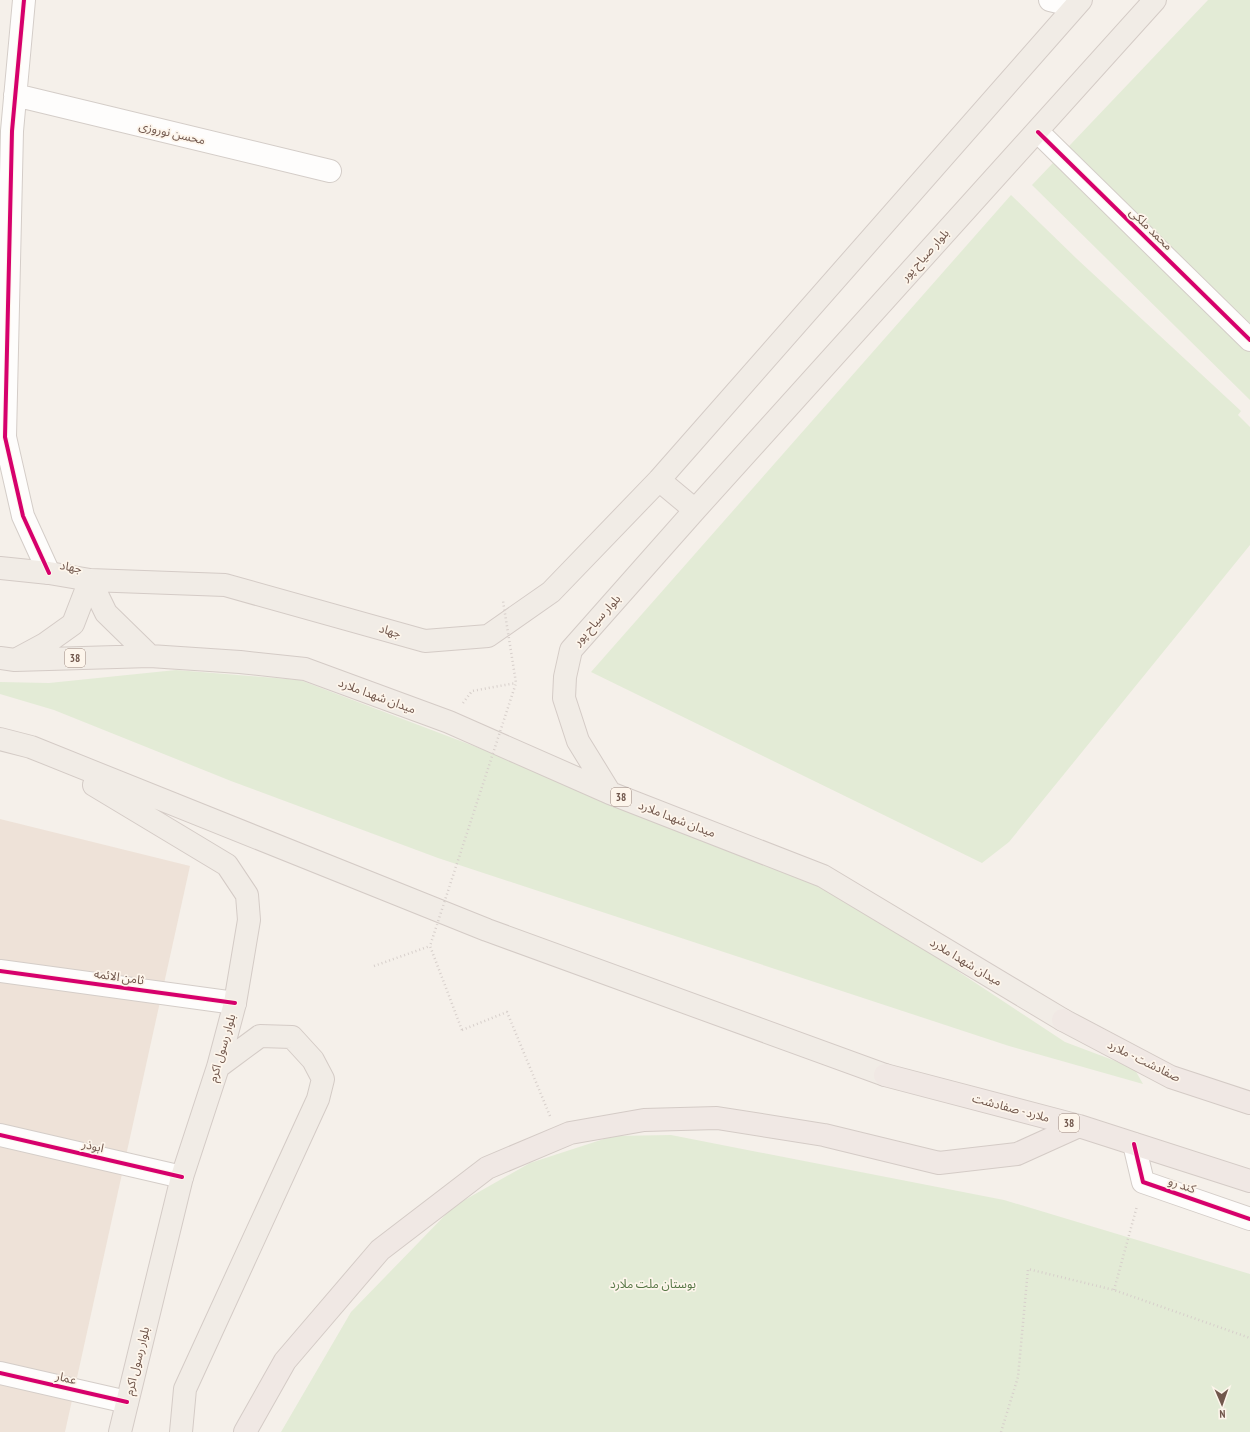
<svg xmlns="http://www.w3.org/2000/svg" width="1250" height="1432" viewBox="0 0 1250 1432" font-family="'PT Sans Narrow','Noto Sans Arabic',sans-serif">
  <rect width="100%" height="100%" fill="#f5f0ea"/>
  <!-- residential -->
  <path fill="#eee2d8" d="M 0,819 L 190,866 L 65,1432 L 0,1432 Z"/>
  <!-- green -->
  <path fill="#e3ebd6" d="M 1208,0 L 1250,0 L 1250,400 L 1032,185 Z
    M 1011,195 L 1077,259 L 1241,411 L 1238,415 L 1250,427 L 1250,545 L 1009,842 L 982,863 L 591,672 Z
    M 176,670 L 300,680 L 521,764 L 819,886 L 909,939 L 1065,1042 L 1134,1068 L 1143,1084 L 1009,1046 L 438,858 L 231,781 L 54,710 L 0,694 L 0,682 L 49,683 Z
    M 671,1135 L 1004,1200 L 1250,1274 L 1250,1432 L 281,1432 L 351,1312 L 454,1206 L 530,1163 L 613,1136 Z"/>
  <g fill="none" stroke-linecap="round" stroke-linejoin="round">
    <defs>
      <path id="minor" d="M 24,0 L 12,131 L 5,437 L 23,516 L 49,573
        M 1050,0 L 1075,6
        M 15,95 L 330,171
        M 1038,132 L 1250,340
        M 0,971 L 235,1003
        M 0,1135 L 182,1177
        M 1134,1144 L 1143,1182 L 1250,1219
        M 0,1373 L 127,1402"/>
      <path id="major" d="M 659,480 L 695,510
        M 0,568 L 49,573 L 90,580 L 225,585 L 425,641 L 488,636 L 551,592 L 659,480 L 1081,0
        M 90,580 L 106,613 L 150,656
        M 0,658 L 15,660 L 150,656 L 240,662 L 305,669 L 449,722 L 610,793 L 823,876 L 1063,1020
        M 19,658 L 45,644 L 73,624 L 90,580
        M 0,739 L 31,747 L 487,930 L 885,1075
        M 94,785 L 227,865 L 247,895 L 249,920 L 235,1003 L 218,1067 L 182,1177 L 120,1432
        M 610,793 L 578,741 L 564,698 L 565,677 L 571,650 L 695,510 L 1155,0
        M 181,1432 L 185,1389 L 318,1099 L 323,1079 L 313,1060 L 292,1037 L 260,1036 L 218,1067"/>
      <path id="highway" d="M 1063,1020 L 1171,1077 L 1250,1103
        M 885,1075 L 1079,1126 L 1250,1181
        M 245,1432 L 285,1361 L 380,1250 L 487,1168 L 570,1133 L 644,1120 L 717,1118 L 824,1135 L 939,1163 L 1017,1154 L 1079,1126"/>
    </defs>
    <!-- minor casing -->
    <use href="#minor" stroke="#d4cdc8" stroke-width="24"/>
    <!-- major casing -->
    <use href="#major" stroke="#d4cbc6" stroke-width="24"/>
    <!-- highway casing -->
    <use href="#highway" stroke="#d4cbc6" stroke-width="24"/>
    <!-- path -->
    <path stroke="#d7cfcb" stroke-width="2.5" stroke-dasharray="1 3" stroke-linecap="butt" d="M 463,703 L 472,691 L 516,683
      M 374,966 L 430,946
      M 462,1030 L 507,1012 L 550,1116
      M 1114,1290 L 1137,1206
      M 1001,1432 L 1018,1377 L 1028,1269 L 1114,1290 L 1250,1338"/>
    <!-- minor -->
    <use href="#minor" stroke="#fefdfc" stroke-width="22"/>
    <!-- major -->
    <use href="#major" stroke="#f1ece6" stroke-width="22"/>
    <!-- highway -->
    <use href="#highway" stroke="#f0e8e4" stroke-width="22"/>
    <!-- path-bridge -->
    <path stroke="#d7cfcb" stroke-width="2.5" stroke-dasharray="1 3" stroke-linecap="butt" d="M 462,1030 L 430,946 L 516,683 L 503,601"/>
    <defs>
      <path id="cycleway" d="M 24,0 L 12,131 L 5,437 L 23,516 L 49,573
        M 1038,132 L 1250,340
        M 0,971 L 235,1003
        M 0,1135 L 182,1177
        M 1134,1144 L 1143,1182 L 1250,1219
        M 0,1373 L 127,1402"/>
    </defs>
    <!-- cycleway casing -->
    <use href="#cycleway" stroke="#fdf5eb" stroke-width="6"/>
    <!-- cycleway -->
    <use href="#cycleway" stroke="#d6006c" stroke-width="4"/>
  </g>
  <g text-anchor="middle" stroke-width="3.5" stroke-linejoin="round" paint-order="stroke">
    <!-- shield labels -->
    <g fill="#fdf5eb" stroke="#9b867c" stroke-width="1">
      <rect x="65" y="649" width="20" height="18" rx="3"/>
      <rect x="611" y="788" width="20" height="18" rx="3"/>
      <rect x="1059" y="1114" width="20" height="18" rx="3"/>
    </g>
    <g font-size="11" font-weight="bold" fill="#71574c">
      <text x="75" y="662">38</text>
      <text x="621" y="801">38</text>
      <text x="1069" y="1127">38</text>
    </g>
    <!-- street labels -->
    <g font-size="12" fill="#71574c" stroke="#fdf5eb">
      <text transform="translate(172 133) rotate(13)" y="4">محسن نوروزی</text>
      <text transform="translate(1151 229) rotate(44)" y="4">محمد ملکی</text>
      <text transform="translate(925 255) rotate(-48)" y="4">بلوار صیاح پور</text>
      <text transform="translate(71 567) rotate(10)" y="4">جهاد</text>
      <text transform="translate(597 620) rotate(-48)" y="4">بلوار سیاح پور</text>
      <text transform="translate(390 631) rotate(16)" y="4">جهاد</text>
      <text transform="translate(377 696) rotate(20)" y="4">میدان شهدا ملارد</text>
      <text transform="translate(677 819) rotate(21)" y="4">میدان شهدا ملارد</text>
      <text transform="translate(966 962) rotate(31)" y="4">میدان شهدا ملارد</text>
      <text transform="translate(119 977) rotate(8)" y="4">ثامن الائمه</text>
      <text transform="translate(222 1048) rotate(-74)" y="4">بلوار رسول اکرم</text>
      <text transform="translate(1144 1061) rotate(26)" y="4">صفادشت - ملارد</text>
      <text transform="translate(1011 1108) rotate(15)" y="4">ملارد - صفادشت</text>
      <text transform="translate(93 1146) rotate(13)" y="4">ابوذر</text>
      <text transform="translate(1182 1185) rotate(19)" y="4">کند رو</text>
      <text transform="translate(137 1361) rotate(-76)" y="4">بلوار رسول اکرم</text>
      <text transform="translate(66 1378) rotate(13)" y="4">عمار</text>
    </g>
    <!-- park labels -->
    <g font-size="12" fill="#567645" stroke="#fdf5eb">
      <text x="653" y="1288">بوستان ملت ملارد</text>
    </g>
  </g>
  <!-- north arrow -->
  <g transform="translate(1222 1404) rotate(178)" stroke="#fdf5eb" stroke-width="3" paint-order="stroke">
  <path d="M0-3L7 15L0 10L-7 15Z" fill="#71574c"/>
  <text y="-6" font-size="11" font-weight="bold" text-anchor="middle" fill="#71574c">N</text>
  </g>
</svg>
